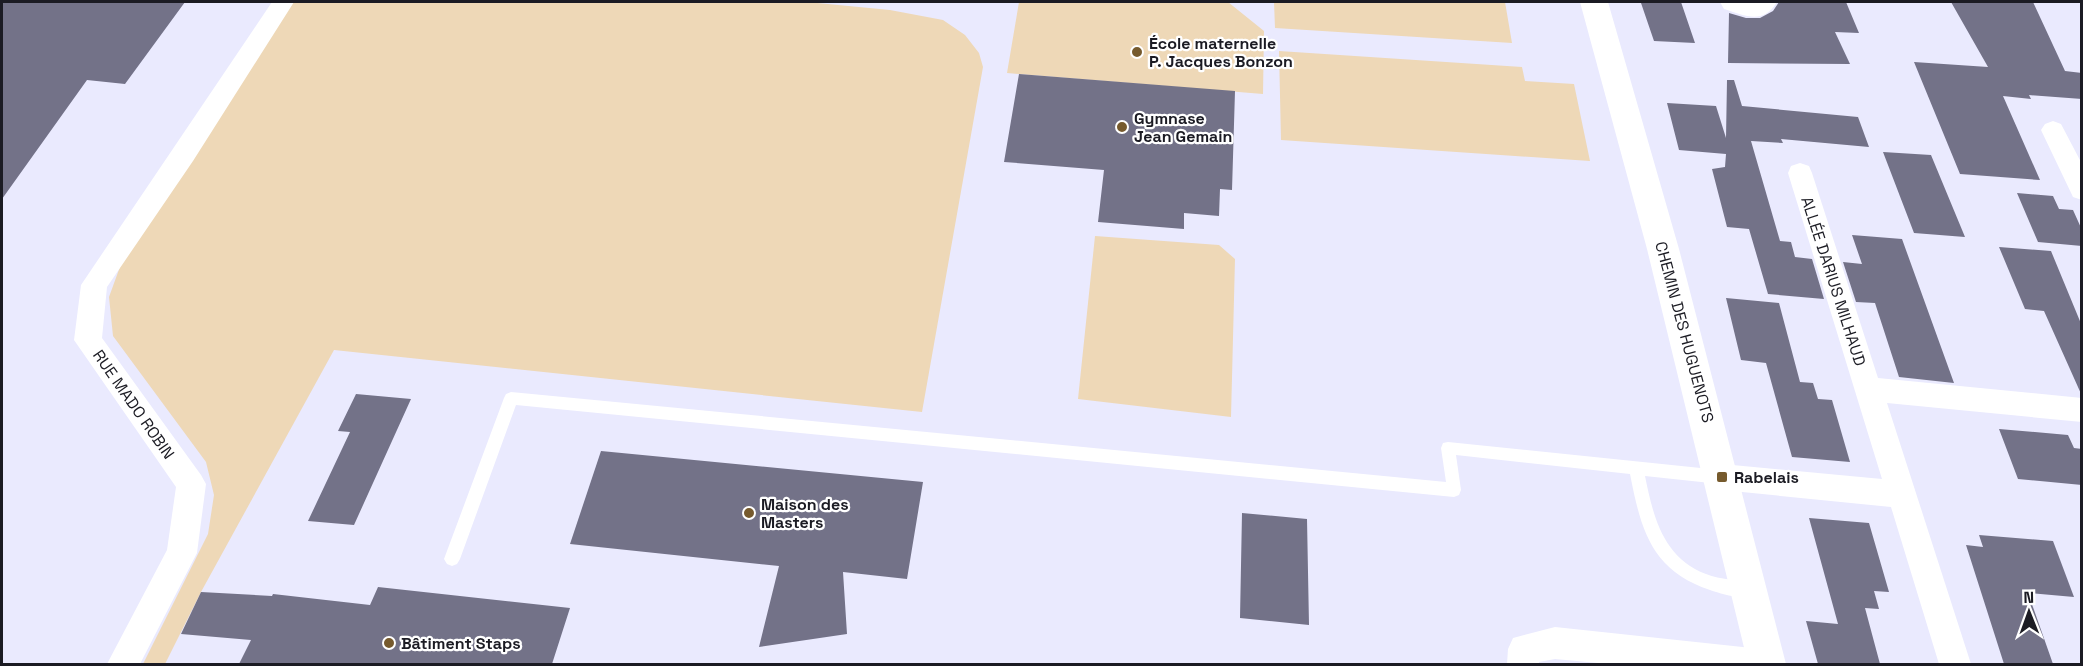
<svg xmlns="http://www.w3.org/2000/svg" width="2083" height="666" viewBox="0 0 2083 666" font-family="'Space Grotesk',sans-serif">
  <rect width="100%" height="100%" fill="#eaeafe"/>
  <!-- green -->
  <path fill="#eed8b7" d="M 293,2 L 807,2 L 890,10 L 943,20 L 965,35 L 979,53 L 983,67 L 922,412 L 334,350 L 201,592 L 165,664 L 143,664 L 208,534 L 214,495 L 206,462 L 113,336 L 109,297 L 121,264 Z
    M 1019,2 L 1228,2 L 1264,31 L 1263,94 L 1007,73 Z
    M 1274,2 L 1505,2 L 1512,43 L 1275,28 Z
    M 1279,51 L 1522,67 L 1525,81 L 1574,84 L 1590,161 L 1281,140 Z
    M 1095,236 L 1219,245 L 1235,259 L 1231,417 L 1078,399 Z"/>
  <!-- building -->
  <path fill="#737288" d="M 2,2 L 185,2 L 125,84 L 87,80 L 2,199 Z
    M 1643,2 L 1681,2 L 1695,43 L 1654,41 L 1641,3 Z
    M 1779,2 L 1846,2 L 1859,33 L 1835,32 L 1850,64 L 1728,63 L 1729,13 L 1746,18 L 1760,18 L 1773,11 Z
    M 1951,2 L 2033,2 L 2065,71 L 2082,73 L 2082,99 L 2029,95 L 2031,99 L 2003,96 L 2040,180 L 1960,174 L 1914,62 L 1988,67 Z
    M 1019,74 L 1235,91 L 1232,190 L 1220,189 L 1219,216 L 1184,213 L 1184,229 L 1098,222 L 1104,170 L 1004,162 Z
    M 1727,80 L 1734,80 L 1742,106 L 1858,117 L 1869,147 L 1781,139 L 1783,143 L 1751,141 L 1780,241 L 1791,242 L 1795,257 L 1812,259 L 1824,299 L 1768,294 L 1749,229 L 1727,227 L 1712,169 L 1725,167 L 1726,154 L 1679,150 L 1667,103 L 1716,106 L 1726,138 Z
    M 1883,152 L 1931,155 L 1965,237 L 1914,233 Z
    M 2017,193 L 2053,196 L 2059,209 L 2073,210 L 2082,230 L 2082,246 L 2038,242 Z
    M 1852,235 L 1902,239 L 1954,383 L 1899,377 L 1875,303 L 1856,302 L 1843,262 L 1862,264 Z
    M 1999,247 L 2051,251 L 2082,326 L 2082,396 L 2044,311 L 2025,309 Z
    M 1726,298 L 1779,303 L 1800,382 L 1813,383 L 1818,399 L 1832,400 L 1850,462 L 1792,457 L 1766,363 L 1741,360 Z
    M 356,394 L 411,399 L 354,525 L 308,521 L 350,432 L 338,431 Z
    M 1999,429 L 2068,435 L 2074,448 L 2082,449 L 2082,485 L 2018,479 Z
    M 601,451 L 923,482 L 907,579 L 843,572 L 847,634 L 759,647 L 779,566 L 570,544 Z
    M 1242,513 L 1307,519 L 1309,625 L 1240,618 Z
    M 1809,518 L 1869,523 L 1889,592 L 1874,591 L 1879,609 L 1865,608 L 1880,664 L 1818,664 L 1806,621 L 1838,624 Z
    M 1979,535 L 2053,541 L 2074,597 L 2028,593 L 2053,664 L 2004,664 L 1966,545 L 1983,547 Z
    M 378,587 L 570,608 L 552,664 L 239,664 L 251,640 L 181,634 L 201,592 L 272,596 L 273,594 L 370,605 Z"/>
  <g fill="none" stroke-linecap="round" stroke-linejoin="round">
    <!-- service -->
    <path fill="#fff" fill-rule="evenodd" d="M 511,392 L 1446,482 L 1441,448 L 1443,443 L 1448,442 L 1720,470 L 1725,472 L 1727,477 L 1725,482 L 1720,484 L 1645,476 C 1653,516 1663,558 1706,574 C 1721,580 1737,579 1751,585 L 1754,590 L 1751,595 C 1740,600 1722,594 1710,590 C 1651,570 1641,530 1630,474 L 1456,455 L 1461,490 L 1459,495 L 1454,497 L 516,405 L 460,559 L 457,564 L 452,566 L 447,564 L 444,559 L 504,398 L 506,394 Z"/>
    <!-- minor -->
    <path fill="#fff" fill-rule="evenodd" d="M 272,2 L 294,2 L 193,161 L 107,287 L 102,338 L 201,475 L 206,484 L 197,553 L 140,664 L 107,664 L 167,550 L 176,487 L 74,340 L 81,285 Z
      M 1720,2 L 1777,2 C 1763,25 1746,16 1724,9 Z
      M 2053,121 L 2061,124 L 2082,164 L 2082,200 L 2073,197 L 2041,130 L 2045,124 Z
      M 1800,163 L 1809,166 L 1812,173 L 1878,378 L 2082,398 L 2082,422 L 1887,403 L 1971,664 L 1939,664 L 1891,507 L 1722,490 L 1712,486 L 1707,477 L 1712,468 L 1722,464 L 1882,479 L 1788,173 L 1791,166 Z
      M 1555,627 L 1752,648 L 1763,653 L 1768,664 L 1609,664 L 1555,659 L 1539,662 L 1539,664 L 1507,664 L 1508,649 L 1513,638 Z"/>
    <!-- tertiary -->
    <path fill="#fff" fill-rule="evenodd" d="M 1580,2 L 1608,2 L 1679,249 L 1786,664 L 1748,664 L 1647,249 Z"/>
  </g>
  <!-- markers -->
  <g fill="#765a2d" stroke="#fff" stroke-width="2">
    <circle cx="1137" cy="52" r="6"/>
    <circle cx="1122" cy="127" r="6"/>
    <rect x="1716" y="471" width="12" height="12" rx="3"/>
    <circle cx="749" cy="513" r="6"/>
    <circle cx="389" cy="643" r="6"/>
  </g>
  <g text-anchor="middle" stroke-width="4.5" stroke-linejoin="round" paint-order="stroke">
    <!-- poi labels -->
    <g font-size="16" font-weight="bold" fill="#1b1b23" stroke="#fff" text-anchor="start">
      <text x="1149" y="49">École maternelle<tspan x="1149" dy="18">P. Jacques Bonzon</tspan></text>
      <text x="1134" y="124">Gymnase<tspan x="1134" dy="18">Jean Gemain</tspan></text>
      <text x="1734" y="483">Rabelais</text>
      <text x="761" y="510">Maison des<tspan x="761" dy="18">Masters</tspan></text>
      <text x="401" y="649">Bâtiment Staps</text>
    </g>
    <!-- street labels -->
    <g font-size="16" fill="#1b1b23" stroke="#fff">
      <text transform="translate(1834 281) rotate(72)" y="6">ALLÉE DARIUS MILHAUD</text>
      <text transform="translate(1685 332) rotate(75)" y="6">CHEMIN DES HUGUENOTS</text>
      <text transform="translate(134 404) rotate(55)" y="6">RUE MADO ROBIN</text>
    </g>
  </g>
  <!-- border -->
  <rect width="2083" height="666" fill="none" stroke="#1b1b23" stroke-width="6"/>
  <!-- north arrow -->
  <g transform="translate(2029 612) rotate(359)" stroke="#ffffff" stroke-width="4.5" paint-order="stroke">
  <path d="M0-4.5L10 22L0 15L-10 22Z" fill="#1b1b23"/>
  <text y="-9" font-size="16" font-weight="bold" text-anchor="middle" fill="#1b1b23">N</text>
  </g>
</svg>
